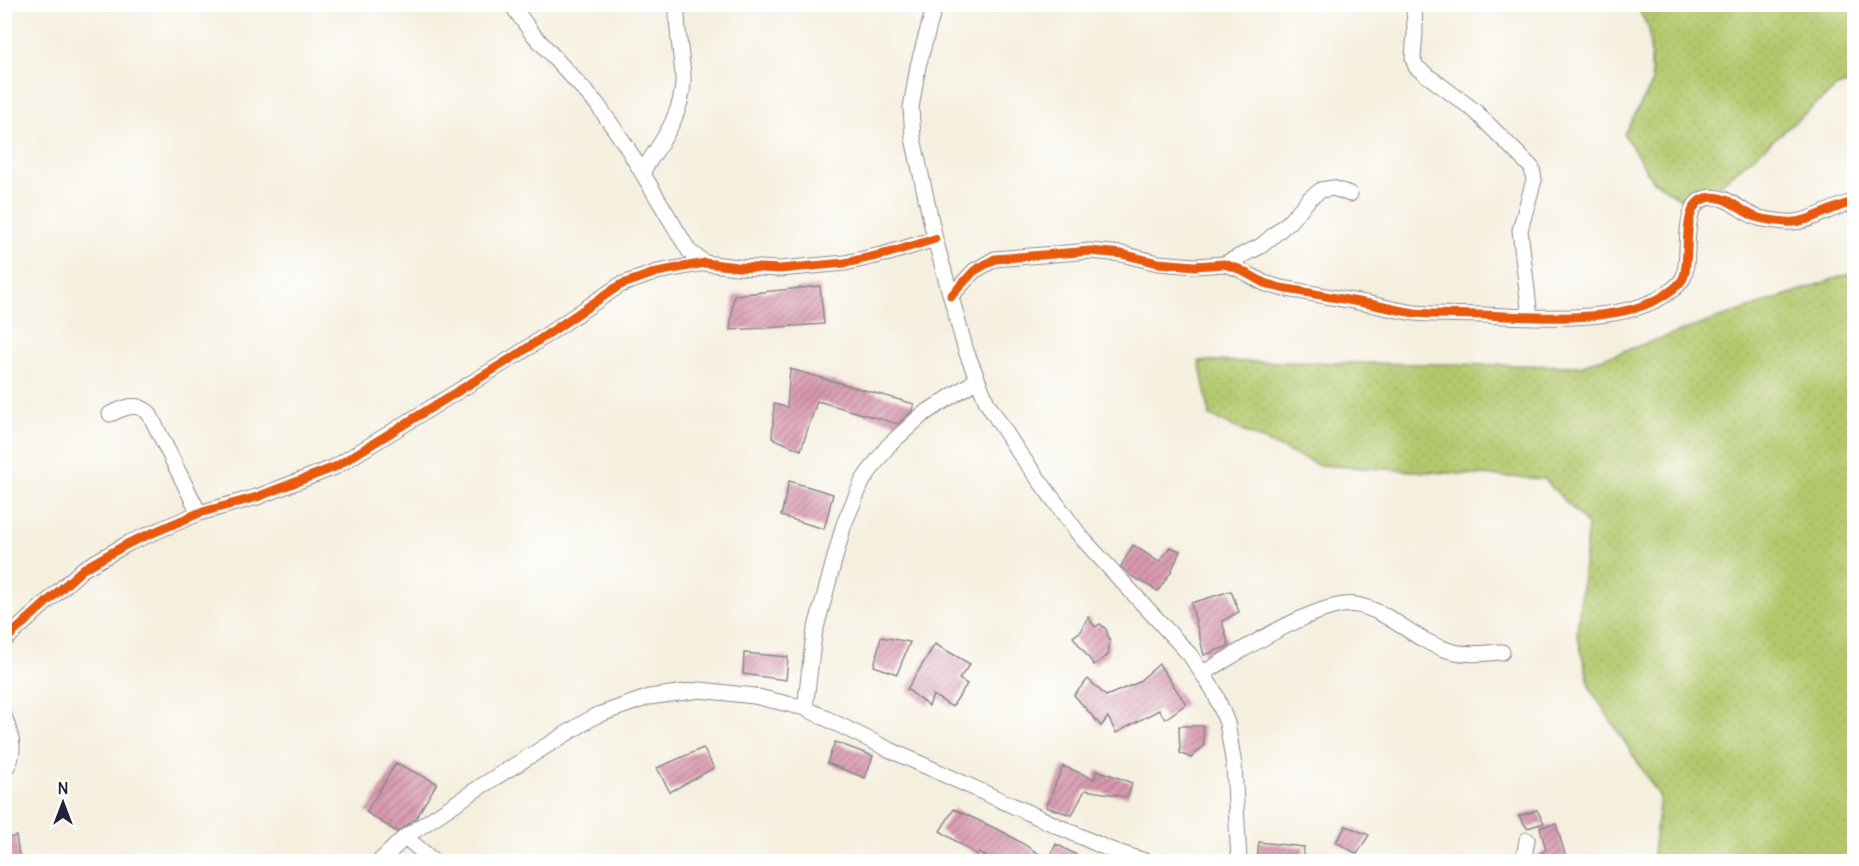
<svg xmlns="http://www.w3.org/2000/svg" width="1859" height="866" viewBox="0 0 1859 866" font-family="Delius,sans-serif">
  <defs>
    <pattern id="grass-dots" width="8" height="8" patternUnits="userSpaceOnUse" patternTransform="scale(1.5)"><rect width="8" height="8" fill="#b3c86c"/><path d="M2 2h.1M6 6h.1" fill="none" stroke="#9aac5e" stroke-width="1.8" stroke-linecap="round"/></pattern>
    <pattern id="building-hatch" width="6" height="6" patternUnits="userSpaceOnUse" patternTransform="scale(1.5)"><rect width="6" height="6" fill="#d899af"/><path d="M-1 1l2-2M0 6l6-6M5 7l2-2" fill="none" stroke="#af7c90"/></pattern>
  </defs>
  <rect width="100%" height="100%" fill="#fff"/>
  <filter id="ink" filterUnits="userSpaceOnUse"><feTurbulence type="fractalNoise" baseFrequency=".0167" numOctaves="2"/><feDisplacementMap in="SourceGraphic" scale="12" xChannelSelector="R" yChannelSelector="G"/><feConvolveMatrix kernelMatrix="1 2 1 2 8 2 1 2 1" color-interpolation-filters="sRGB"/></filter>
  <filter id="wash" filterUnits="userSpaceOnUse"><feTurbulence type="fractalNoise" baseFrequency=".008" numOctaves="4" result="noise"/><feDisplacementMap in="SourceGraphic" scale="24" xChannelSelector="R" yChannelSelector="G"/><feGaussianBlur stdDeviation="1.35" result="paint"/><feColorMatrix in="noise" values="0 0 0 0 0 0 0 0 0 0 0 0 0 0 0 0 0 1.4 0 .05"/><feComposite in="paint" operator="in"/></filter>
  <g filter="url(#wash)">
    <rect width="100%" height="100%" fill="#f5efde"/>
    <!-- grass -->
    <path fill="url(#grass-dots)" stroke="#6a7554" stroke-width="1.5" d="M 1636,5 L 1854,5 L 1854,82 L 1837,87 L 1693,207 L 1652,180 L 1624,134 L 1652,84 L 1649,29 Z
      M 1854,272 L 1854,861 L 1652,861 L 1660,797 L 1591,690 L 1577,635 L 1588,525 L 1544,479 L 1318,465 L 1210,416 L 1199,361 L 1580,366 Z"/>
    <g id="blocks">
      <!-- building -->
      <path fill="url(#building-hatch)" d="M 820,286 L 824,324 L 730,330 L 734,295 Z
        M 790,369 L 914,404 L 912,411 L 898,424 L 817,401 L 801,450 L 772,438 L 774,404 L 787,407 Z
        M 789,481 L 833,494 L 824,529 L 781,516 Z
        M 1133,545 L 1159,562 L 1170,547 L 1180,551 L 1171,572 L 1158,591 L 1131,576 L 1121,566 Z
        M 1231,591 L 1239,612 L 1222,621 L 1229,646 L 1204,655 L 1191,603 Z
        M 1088,617 L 1095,627 L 1100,624 L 1106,629 L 1110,642 L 1108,655 L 1094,665 L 1073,637 L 1081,631 Z
        M 881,637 L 910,642 L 897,674 L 874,666 Z
        M 935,644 L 970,664 L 959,679 L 967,684 L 952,707 L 933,695 L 929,706 L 907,689 Z
        M 744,653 L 788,657 L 786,680 L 743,674 Z
        M 1159,664 L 1186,704 L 1165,719 L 1159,710 L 1116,733 L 1108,717 L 1101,726 L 1074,695 L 1088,679 L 1106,696 L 1137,683 Z
        M 1179,726 L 1203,726 L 1204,746 L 1191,758 L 1180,753 Z
        M 835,742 L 873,756 L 865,778 L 827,763 Z
        M 703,748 L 714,768 L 670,792 L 657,768 Z
        M 396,763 L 437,783 L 416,818 L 397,832 L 366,812 Z
        M 1063,766 L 1094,779 L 1097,770 L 1132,783 L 1128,797 L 1085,790 L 1072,815 L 1046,807 Z
        M 954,809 L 1005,833 L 1049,860 L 1056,844 L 1088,861 L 994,861 L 979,853 L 977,855 L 940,831 Z
        M 1537,810 L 1544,823 L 1527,828 L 1519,816 Z
        M 1556,824 L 1567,861 L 1533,861 L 1534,857 L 1546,850 L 1540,827 Z
        M 1346,826 L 1369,835 L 1357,854 L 1336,842 Z
        M 16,836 L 20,861 L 4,861 L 4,839 Z
        M 1259,842 L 1304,847 L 1302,861 L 1257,861 Z"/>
    </g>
  </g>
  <g filter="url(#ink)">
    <use href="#blocks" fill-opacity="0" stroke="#8c888c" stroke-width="1.5"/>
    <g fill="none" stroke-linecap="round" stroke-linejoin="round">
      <defs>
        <path id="street" d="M 511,4 L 532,33 L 597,104 L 625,144 L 689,251 L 705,263
          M 935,4 L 918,66 L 911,108 L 913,138 L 935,239 L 966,351 L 987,403 L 1017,450 L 1081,537 L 1190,655 L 1214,691 L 1227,723 L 1234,765 L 1239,862
          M 1414,4 L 1415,33 L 1413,58 L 1416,67 L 1475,111 L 1532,168 L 1534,180 L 1520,230 L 1530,317
          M 642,172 C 661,143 685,112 683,75 C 681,51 676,28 677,4
          M 1224,264 L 1261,246 L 1289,222 L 1310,198 L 1321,190 L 1333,188 L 1350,194
          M 951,296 L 974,271 L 995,259 L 1090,251 L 1122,254 L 1158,263 L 1195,266 L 1224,264 L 1239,269 L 1264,283 L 1281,288 C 1311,293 1341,299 1370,304 C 1385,307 1400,311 1415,313 C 1437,315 1461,314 1483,315 C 1535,317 1626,325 1669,292 C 1674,289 1682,282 1684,276 C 1691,256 1680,204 1706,198 C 1728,193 1739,212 1759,218 C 1767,220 1777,221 1786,222 C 1807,225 1832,206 1854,202
          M 110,414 C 124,408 136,401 149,413 L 199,513
          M 4,641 L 83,569 L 129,543 L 199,513 L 257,497 L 335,467 L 520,353 L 620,285 L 657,272 L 705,263 L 737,267 L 780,269 L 845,263 L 889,253 L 935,239
          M 1203,673 C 1235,655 1321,598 1357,605 C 1391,612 1414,640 1447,650 C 1465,656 1483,653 1502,652
          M 805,708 L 814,635 L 844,524 L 863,480 L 888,446 L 922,415 L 977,380
          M 4,716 C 11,735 18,753 4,771
          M 405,837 L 435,862
          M 379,862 L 405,837 L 483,785 L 595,716 L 649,697 L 700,690 L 754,696 L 805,708 L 888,749 L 1106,848 L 1148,862
          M 1523,862 L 1527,840"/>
      </defs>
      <!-- street casing -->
      <use href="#street" stroke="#8c888c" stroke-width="17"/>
      <!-- street -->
      <use href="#street" stroke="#fff" stroke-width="15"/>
      <defs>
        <path id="cycleway" d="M 951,296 L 974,271 L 995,259 L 1090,251 L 1122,254 L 1158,263 L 1195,266 L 1224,264 L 1239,269 L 1264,283 L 1281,288 C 1311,293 1341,299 1370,304 C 1385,307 1400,311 1415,313 C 1437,315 1461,314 1483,315 C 1535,317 1626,325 1669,292 C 1674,289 1682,282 1684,276 C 1691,256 1680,204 1706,198 C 1728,193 1739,212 1759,218 C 1767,220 1777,221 1786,222 C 1807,225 1832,206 1854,202
          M 4,641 L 83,569 L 129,543 L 199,513 L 257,497 L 335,467 L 520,353 L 620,285 L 657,272 L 705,263 L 737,267 L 780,269 L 845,263 L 889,253 L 935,239"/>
      </defs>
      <!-- cycleway casing -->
      <use href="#cycleway" stroke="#fff" stroke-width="13"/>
      <!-- cycleway -->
      <use href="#cycleway" stroke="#e8590c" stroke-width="9"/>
    </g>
  </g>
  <!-- margin -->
  <rect width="1859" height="866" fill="none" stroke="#fff" stroke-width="24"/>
  <!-- north arrow -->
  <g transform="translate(63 803)" stroke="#ffffff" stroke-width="4.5" paint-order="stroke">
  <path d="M0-4.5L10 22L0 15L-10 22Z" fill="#22223b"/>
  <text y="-9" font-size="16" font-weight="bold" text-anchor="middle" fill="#22223b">N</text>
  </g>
</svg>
